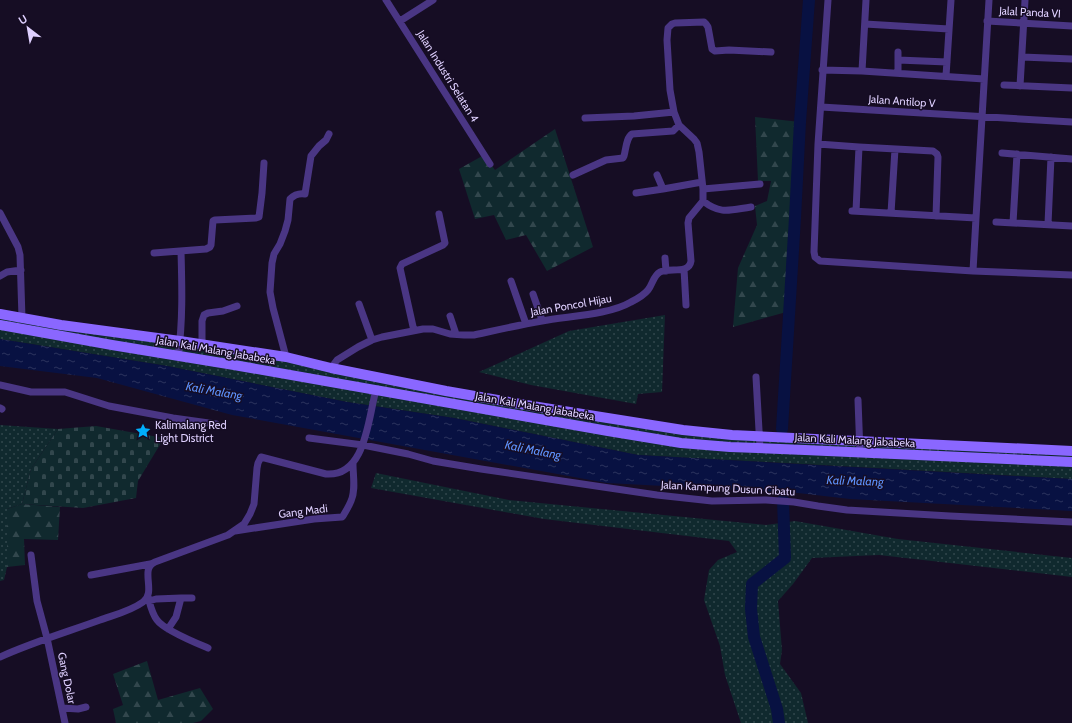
<svg xmlns="http://www.w3.org/2000/svg" width="1072" height="723" viewBox="0 0 1072 723" font-family="Cabin,sans-serif">
  <defs>
    <pattern id="grass-dots" width="8" height="8" patternUnits="userSpaceOnUse"><rect width="8" height="8" fill="#10292e"/><path d="M2 2h.1M6 6h.1" fill="none" stroke="#32474d" stroke-width="1.8" stroke-linecap="round"/></pattern>
    <pattern id="forest-firs" width="22" height="20" patternUnits="userSpaceOnUse"><rect width="22" height="20" fill="#10292e"/><path d="M5 1l3.5 6h-7zM16 11l3.5 6h-7z" fill="#32474d"/></pattern>
    <pattern id="cemetery-stones" width="16" height="16" patternUnits="userSpaceOnUse"><rect width="16" height="16" fill="#10292e"/><path d="M2 7V4a2 2 0 0 1 4 0v3zM10 15v-3a2 2 0 0 1 4 0v3z" fill="#32474d"/></pattern>
    <pattern id="water-ripples" width="26" height="14" patternUnits="userSpaceOnUse"><rect width="26" height="14" fill="#081142"/><path d="M2 4q2-2 4 0t4 0M15 11q2-2 4 0t4 0" fill="none" stroke="#2c335e"/></pattern>
  </defs>
  <rect width="100%" height="100%" fill="#160d24"/>
  <!-- grass -->
  <path fill="url(#grass-dots)" d="M 0,314 L 107,331 L 683,430 L 1072,451 L 1072,479 L 638,455 L 454,418 L 347,402 L 167,366 L 0,339 Z
    M 665,315 L 662,392 L 638,394 L 636,404 L 531,385 L 479,372 L 569,331 Z
    M 0,425 L 58,429 L 31,469 L 22,504 L 7,509 L 7,567 L 4,580 L 0,581 Z
    M 376,473 L 509,500 L 766,525 L 795,521 L 898,539 L 1072,558 L 1072,577 L 879,555 L 812,558 L 793,584 L 778,601 L 782,650 L 780,664 L 801,693 L 808,723 L 741,723 L 725,675 L 720,646 L 704,600 L 709,570 L 718,560 L 737,552 L 729,541 L 544,519 L 371,488 Z"/>
  <!-- forest -->
  <path fill="url(#forest-firs)" d="M 755,117 L 800,122 L 790,311 L 733,327 L 738,268 L 757,225 L 755,206 L 767,201 L 771,181 L 758,181 Z
    M 555,129 L 593,247 L 547,271 L 526,235 L 506,240 L 494,215 L 475,219 L 459,169 L 484,155 L 495,170 Z
    M 22,504 L 60,507 L 58,540 L 24,539 L 25,565 L 7,567 L 7,509 Z
    M 147,661 L 158,700 L 200,688 L 213,709 L 201,721 L 193,723 L 116,723 L 113,709 L 123,705 L 113,674 Z"/>
  <!-- cemetery -->
  <path fill="url(#cemetery-stones)" d="M 96,426 L 164,438 L 138,481 L 136,498 L 83,508 L 22,504 L 31,469 L 58,429 Z"/>
  <!-- water -->
  <path fill="url(#water-ripples)" d="M 0,339 L 167,366 L 347,402 L 454,418 L 638,455 L 1033,477 L 1072,479 L 1072,511 L 850,499 L 798,493 L 607,483 L 232,415 L 97,378 L 0,366 Z"/>
  <g fill="none" stroke-linecap="round" stroke-linejoin="round">
    <!-- river -->
    <path stroke="#081142" stroke-width="12" d="M 782,429 L 795,218 L 800,122 L 809,0
      M 779,723 L 777,709 L 754,637 L 751,609 L 752,584 L 785,558 L 783,500"/>
    <!-- minor -->
    <path stroke="#4a3684" stroke-width="7" d="M 386,0 L 490,164
      M 828,0 L 818,144 L 814,252 L 815,257 L 820,261 L 973,271 L 1072,275
      M 400,21 L 433,0
      M 987,21 L 1072,26
      M 865,24 L 949,29
      M 1022,57 L 1072,59
      M 898,60 L 947,62
      M 822,70 L 862,71 L 984,79
      M 862,71 L 866,0
      M 898,73 L 898,52
      M 946,76 L 951,0
      M 1004,85 L 1072,88
      M 1020,86 L 1025,0
      M 821,107 L 1072,122
      M 585,118 L 634,116 L 674,112
      M 818,144 L 859,147 L 933,151 L 937,154 L 938,157 L 936,216
      M 1002,153 L 1072,159
      M 573,175 L 606,160 L 623,158 L 624,156 C 626,149 626,138 632,134 L 673,131 L 679,125
      M 657,175 L 663,189 L 702,182
      M 703,189 L 760,184
      M 636,193 L 663,189
      M 703,201 C 721,215 730,210 751,207
      M 852,211 L 976,218
      M 856,211 L 859,147
      M 0,213 L 18,247 L 20,255 L 22,318
      M 891,213 L 895,149
      M 996,222 L 1072,226
      M 1013,223 L 1017,154
      M 1048,224 L 1051,157
      M 154,253 L 206,249 L 210,247 L 211,245 L 213,221 L 215,220 L 256,218 L 259,217 L 262,193 L 264,163
      M 665,258 L 666,271
      M 684,269 L 686,305
      M 973,271 L 976,218 L 989,0
      M 0,276 L 7,272 L 21,270
      M 511,281 L 526,324
      M 533,294 L 542,320
      M 359,304 L 372,340
      M 450,316 L 456,334
      M 414,331 L 400,268 L 402,264 L 443,245 L 445,243 L 439,214
      M 202,344 L 202,321 L 204,315 L 208,313 L 223,311 L 237,306
      M 178,356 C 183,322 182,286 181,251
      M 286,357 L 273,308 L 270,292 L 272,263 L 274,254 L 280,244 L 285,231 L 288,220 L 290,199 C 294,195 299,193 305,194 L 311,156 L 319,146 L 326,140 L 329,134
      M 331,368 L 337,360 L 358,347 L 372,340 L 382,337 L 423,329 L 433,329 L 450,334 L 464,335 L 474,335 C 497,330 519,325 542,321 C 568,316 609,315 631,302 C 637,299 644,295 648,290 C 653,284 653,276 660,272 C 669,267 689,275 691,261 L 688,223 L 689,218 L 703,201 L 703,189 L 699,152 L 697,143 L 694,139 L 679,125 L 674,112 L 670,90 L 667,40 L 668,28 L 672,24 L 675,23 L 704,22 L 706,24 L 708,27 L 712,49 L 715,51 L 729,50 L 771,52
      M 756,377 L 760,448
      M 0,385 L 31,392 L 65,392 L 109,406 L 173,418 L 216,424
      M 858,400 L 860,453
      M 0,408 L 2,409
      M 309,438 L 363,445 L 408,454 L 433,461 L 481,469 L 657,495 L 712,501 L 766,500 L 794,502 L 818,506 L 847,510 L 950,516 L 1072,522
      M 235,531 L 314,519 L 342,517 L 343,516 C 346,511 349,506 351,501 C 356,490 353,476 353,464
      M 31,555 L 37,601 L 47,638 L 65,723
      M 91,575 L 150,564
      M 148,597 C 150,604 152,614 157,620 C 164,630 196,643 208,648
      M 181,598 L 192,598
      M 149,601 L 156,599 L 181,598 L 176,617 L 168,629
      M 0,657 C 33,642 67,632 100,620 C 114,615 131,611 143,602 C 157,592 139,569 155,562 L 228,535 L 244,524 L 250,514 L 254,504 L 257,468 L 258,463 L 261,457 L 326,474 C 366,477 368,418 376,390
      M 62,708 L 78,709 L 86,707"/>
    <!-- secondary -->
    <path stroke="#8a67ff" stroke-width="10" d="M 0,314 L 61,325 L 180,341 L 286,357 L 331,368 L 446,391 L 532,406 L 683,430 L 732,435 L 1072,451
      M 0,325 L 112,345 L 234,365 L 608,431 L 681,443 L 730,447 L 805,450 L 1072,462"/>
  </g>
  <!-- icons -->
  <defs>
    <symbol id="sight-bare" viewBox="-9 -9 18 18"><path d="M0-6L1.8-2.2L6-1.7L2.9 1.2L3.7 5.4L0 3.3L-3.7 5.4L-2.9 1.2L-6-1.7L-1.8-2.2Z" fill="#00adfb" stroke="#160d24" stroke-width="2.5" paint-order="stroke"/></symbol>
  </defs>
  <g fill-rule="evenodd">
    <use href="#sight-bare" x="132" y="420" width="22" height="22"/>
  </g>
  <g text-anchor="middle" stroke-width="3" stroke-linejoin="round" paint-order="stroke">
    <!-- street labels -->
    <g font-size="11" fill="#dfd0ff" stroke="#160d24">
      <text transform="translate(1030 12) rotate(3)" y="4">Jalal Panda VI</text>
      <text transform="translate(448 76) rotate(58)" y="4">Jalan Industri Selatan 4</text>
      <text transform="translate(902 101) rotate(4)" y="4">Jalan Antilop V</text>
      <text transform="translate(571 305) rotate(-10)" y="4">Jalan Poncol Hijau</text>
      <text transform="translate(216 350) rotate(10)" y="4">Jalan Kali Malang Jababeka</text>
      <text transform="translate(535 406) rotate(10)" y="4">Jalan Kali Malang Jababeka</text>
      <text transform="translate(855 440) rotate(3)" y="4">Jalan Kali Malang Jababeka</text>
      <text transform="translate(728 488) rotate(3)" y="4">Jalan Kampung Dusun Cibatu</text>
      <text transform="translate(303 511) rotate(-7)" y="4">Gang Madi</text>
      <text transform="translate(67 678) rotate(78)" y="4">Gang Dolar</text>
    </g>
    <!-- poi labels -->
    <g font-size="11" fill="#dfd0ff" stroke="#160d24" text-anchor="start">
      <text x="155" y="429">Kalimalang Red<tspan x="155" dy="13">Light District</tspan></text>
    </g>
    <!-- water labels -->
    <g font-size="12" font-style="italic" fill="#5e93ff" stroke="#160d24">
      <text transform="translate(214 391) rotate(10)" y="4">Kali Malang</text>
      <text transform="translate(533 450) rotate(11)" y="4">Kali Malang</text>
      <text transform="translate(855 481) rotate(2)" y="4">Kali Malang</text>
    </g>
  </g>
  <!-- north arrow -->
  <g transform="translate(28 28) rotate(329)" stroke="#160d24" stroke-width="3" paint-order="stroke">
  <path d="M0-3L7 15L0 10L-7 15Z" fill="#dfd0ff"/>
  <text y="-6" font-size="11" font-weight="bold" text-anchor="middle" fill="#dfd0ff">U</text>
  </g>
</svg>
